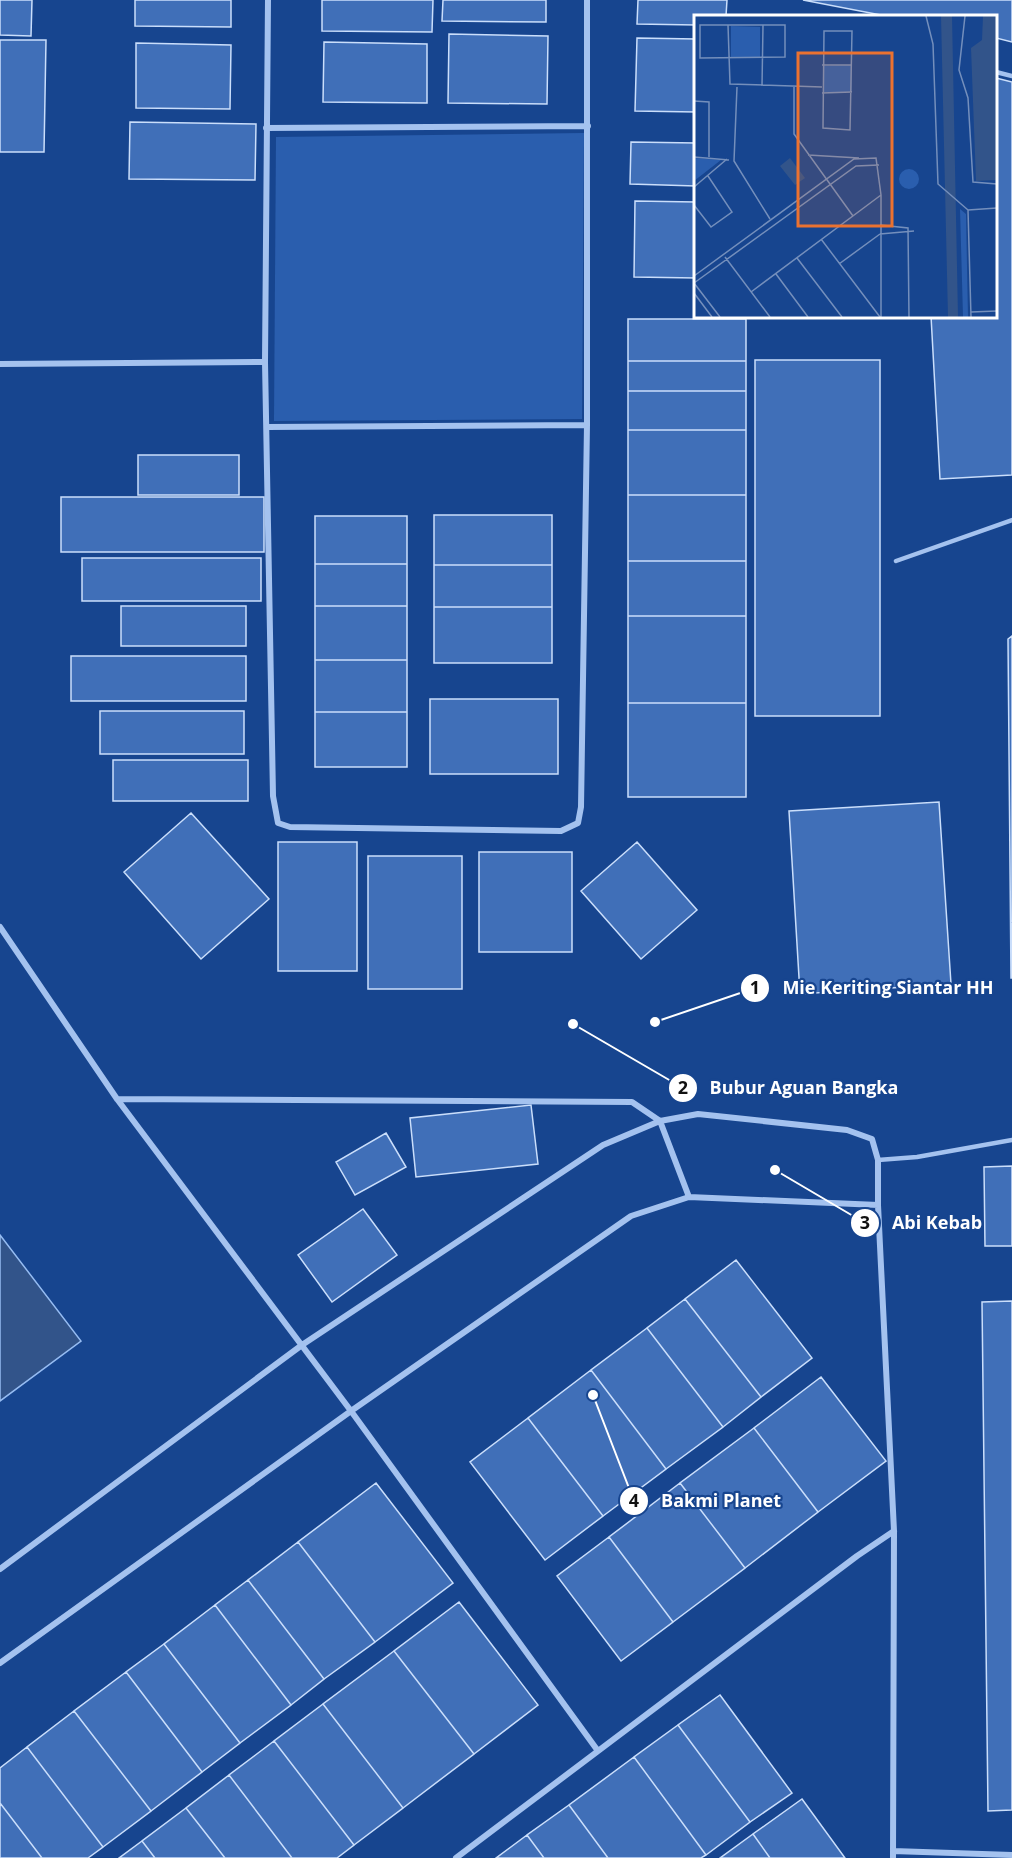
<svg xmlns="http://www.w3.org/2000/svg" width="1012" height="1858" viewBox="0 0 1012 1858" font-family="'Open Sans',sans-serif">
  <rect width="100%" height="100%" fill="#17458f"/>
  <!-- green -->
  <path fill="#2a5eae" d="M 584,133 L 582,419 L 274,421 L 276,137 Z"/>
  <!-- water -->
  <path fill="#32548a" stroke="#96bcf2" stroke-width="1.5" d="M 0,1235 L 81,1341 L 0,1401 Z"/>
  <!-- building -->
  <path fill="#406fb8" stroke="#cadefb" stroke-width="1.5" d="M 0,0 L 32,0 L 31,36 L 0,35 Z
    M 135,0 L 231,0 L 231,27 L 135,26 Z
    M 322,0 L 433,0 L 432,32 L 322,31 Z
    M 443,0 L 546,0 L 546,22 L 442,21 Z
    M 638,0 L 727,0 L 726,16 L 696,16 L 696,25 L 637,24 Z
    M 803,0 L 1012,0 L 1012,42 L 996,38 L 996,16 L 886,16 Z
    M 449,34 L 548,36 L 547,104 L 448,103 Z
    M 637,38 L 696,39 L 696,112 L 635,111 Z
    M 0,40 L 46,40 L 44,152 L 0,152 Z
    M 324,42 L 427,44 L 427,103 L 323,102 Z
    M 136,43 L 231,45 L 230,109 L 136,108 Z
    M 996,78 L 1012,82 L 1012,475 L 940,479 L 931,316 L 996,316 Z
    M 130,122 L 256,124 L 255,180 L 129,179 Z
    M 631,142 L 696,143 L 696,186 L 630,184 Z
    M 635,201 L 696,202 L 696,278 L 634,277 Z
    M 628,319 L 746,319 L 746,361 L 628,361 Z
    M 755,360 L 880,360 L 880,716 L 755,716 Z
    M 628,361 L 746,361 L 746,391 L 628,391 Z
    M 628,391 L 746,391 L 746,430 L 628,430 Z
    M 628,430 L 746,430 L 746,495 L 628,495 Z
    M 138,455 L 239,455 L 239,495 L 138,495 Z
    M 628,495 L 746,495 L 746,561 L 628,561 Z
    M 61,497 L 264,497 L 264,552 L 61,552 Z
    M 434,515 L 552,515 L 552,565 L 434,565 Z
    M 315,516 L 407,516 L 407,564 L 315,564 Z
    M 82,558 L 261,558 L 261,601 L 82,601 Z
    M 628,561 L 746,561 L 746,616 L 628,616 Z
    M 315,564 L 407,564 L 407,606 L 315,606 Z
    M 434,565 L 552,565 L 552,607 L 434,607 Z
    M 121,606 L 246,606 L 246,646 L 121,646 Z
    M 315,606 L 407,606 L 407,660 L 315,660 Z
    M 434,607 L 552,607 L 552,663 L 434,663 Z
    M 628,616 L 746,616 L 746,703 L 628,703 Z
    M 1012,636 L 1012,978 L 1011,978 L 1008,639 Z
    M 71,656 L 246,656 L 246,701 L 71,701 Z
    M 315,660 L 407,660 L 407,712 L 315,712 Z
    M 430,699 L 558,699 L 558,774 L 430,774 Z
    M 628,703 L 746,703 L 746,797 L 628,797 Z
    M 100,711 L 244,711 L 244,754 L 100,754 Z
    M 315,712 L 407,712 L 407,767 L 315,767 Z
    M 113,760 L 248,760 L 248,801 L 113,801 Z
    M 939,802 L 951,984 L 800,994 L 789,811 Z
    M 191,813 L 269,899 L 201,959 L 124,872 Z
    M 278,842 L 357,842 L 357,971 L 278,971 Z
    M 637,842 L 697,910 L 641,959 L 581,891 Z
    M 479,852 L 572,852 L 572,952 L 479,952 Z
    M 368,856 L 462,856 L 462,989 L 368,989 Z
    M 531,1105 L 538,1164 L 416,1177 L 410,1118 Z
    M 386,1133 L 406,1167 L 355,1195 L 336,1162 Z
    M 1012,1166 L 1012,1246 L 985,1246 L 984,1167 Z
    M 363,1209 L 397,1255 L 332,1302 L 298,1255 Z
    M 736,1260 L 812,1358 L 761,1397 L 685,1299 Z
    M 685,1299 L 761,1397 L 723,1427 L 647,1328 Z
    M 1012,1301 L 1012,1810 L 988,1811 L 982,1302 Z
    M 647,1328 L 723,1427 L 666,1469 L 591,1370 Z
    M 591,1370 L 666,1469 L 603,1516 L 528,1418 Z
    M 821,1377 L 886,1461 L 818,1512 L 754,1428 Z
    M 528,1418 L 603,1516 L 545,1560 L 470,1462 Z
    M 754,1428 L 818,1512 L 745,1568 L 680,1483 Z
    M 376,1483 L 453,1583 L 375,1642 L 298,1542 Z
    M 680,1483 L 745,1568 L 673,1622 L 609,1537 Z
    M 609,1537 L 673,1622 L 621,1661 L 557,1576 Z
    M 298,1542 L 375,1642 L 324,1679 L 248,1580 Z
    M 248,1580 L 324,1679 L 291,1705 L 215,1605 Z
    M 459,1602 L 538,1705 L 474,1754 L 394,1651 Z
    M 215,1605 L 291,1705 L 240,1743 L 164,1644 Z
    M 164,1644 L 240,1743 L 202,1772 L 126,1672 Z
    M 394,1651 L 474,1754 L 403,1808 L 323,1704 Z
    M 126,1672 L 202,1772 L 151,1811 L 74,1711 Z
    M 720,1695 L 792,1793 L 750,1822 L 678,1725 Z
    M 323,1704 L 403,1808 L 354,1845 L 274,1741 Z
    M 74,1711 L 151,1811 L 103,1847 L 27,1747 Z
    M 678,1725 L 750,1822 L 706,1855 L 634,1757 Z
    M 274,1741 L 354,1845 L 337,1858 L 292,1858 L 229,1775 Z
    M 27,1747 L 103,1847 L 88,1858 L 42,1858 L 0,1803 L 0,1768 Z
    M 634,1757 L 706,1855 L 701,1858 L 608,1858 L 569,1805 Z
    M 229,1775 L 292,1858 L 225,1858 L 186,1808 Z
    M 802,1799 L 845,1858 L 770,1858 L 753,1834 Z
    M 0,1803 L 42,1858 L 0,1858 Z
    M 569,1805 L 608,1858 L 544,1858 L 527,1835 Z
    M 186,1808 L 225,1858 L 155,1858 L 142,1841 Z
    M 753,1834 L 770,1858 L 720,1858 Z
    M 527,1835 L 544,1858 L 496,1858 Z
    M 142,1841 L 155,1858 L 119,1858 Z"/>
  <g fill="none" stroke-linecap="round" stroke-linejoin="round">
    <!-- lane -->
    <path stroke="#a4c2ef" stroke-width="4.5" d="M 996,72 L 1012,76
      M 896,561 L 1012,520
      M 878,1160 L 917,1157 L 1012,1140"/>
    <!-- street -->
    <path stroke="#a4c2ef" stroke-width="6" d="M 268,0 L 265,362 L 273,796 L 278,823 L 290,827 L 561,831 L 578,823 L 581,807 L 587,425 L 587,0
      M 266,128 L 588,126
      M 0,364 L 265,362
      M 267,427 L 587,425
      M 0,927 L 117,1099 L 351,1411 L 598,1751
      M 117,1099 L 632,1102 L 660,1121 L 689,1197
      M 0,1569 L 302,1345 L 603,1145 L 660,1121 L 698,1114 L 847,1130 L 872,1139 L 878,1160 L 878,1205 L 894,1531 L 893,1858
      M 0,1663 L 351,1411 L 631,1216 L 689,1197 L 878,1205
      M 893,1851 L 1012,1855
      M 456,1858 L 857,1556 L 894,1531"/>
  </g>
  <!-- overview -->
  <g transform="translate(694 15)">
    <rect width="303" height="303" fill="#17458f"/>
    <path d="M 37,11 L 66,12 L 66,42 L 37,42 ZM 158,50 L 158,77 L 129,77 L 129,51 ZM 0,143 L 27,145 L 0,166 ZM205 164a10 10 0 1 1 20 0a10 10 0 1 1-20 0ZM 266,194 L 272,199 L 274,302 L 269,302 Z" fill="#2a5eae"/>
    <path d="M 247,1 L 258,1 L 264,302 L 254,302 ZM 289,1 L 303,1 L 303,165 L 282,166 L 277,33 L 288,25 ZM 96,143 L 111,163 L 101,170 L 86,151 Z" fill="#32548a"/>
    <path fill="none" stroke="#748fbc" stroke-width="1.5" d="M 232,1 L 239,29 L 244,169 L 274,195M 271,1 L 265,55 L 274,83 L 279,167 L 303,169M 6,10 L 91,10 L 91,42 L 6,43 ZM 34,10 L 36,69 L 128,72M 130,16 L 158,16 L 156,115 L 129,113 ZM 128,50 L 158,50M 68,71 L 69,10M 43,72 L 40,146 L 76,204M 100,72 L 100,119 L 159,201M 128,78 L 158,77M 0,86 L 15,87 L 15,142M 114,140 L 165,143M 0,142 L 35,145M 0,172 L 33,144M 0,190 L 17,212 L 38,197 L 14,161M 274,195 L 277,302M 274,195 L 303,193M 186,210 L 214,213 L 215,302M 186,219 L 220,216M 127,224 L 186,302M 31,242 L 76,302M 103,243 L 148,302M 145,249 L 186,219M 82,259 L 114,302M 0,261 L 160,144 L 182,143 L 187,180 L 187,302M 0,268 L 162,151 L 185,150M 0,268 L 26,302M 57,277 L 187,180M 0,278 L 18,302M 277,297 L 303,296"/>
    <path fill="#eb7230" fill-opacity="0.15" stroke="#eb7230" stroke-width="3" d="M 104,38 L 198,38 L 198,211 L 104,211 Z"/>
    <rect width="303" height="303" fill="none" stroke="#fff" stroke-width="3"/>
  </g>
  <!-- callouts -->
  <path fill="none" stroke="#fff" stroke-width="2" d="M655 1022L755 988M573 1024L683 1088M775 1170L865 1223M593 1395L634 1501"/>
  <g fill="#fff" stroke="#17458f" stroke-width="2">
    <circle cx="655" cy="1022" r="6"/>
    <circle cx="573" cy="1024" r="6"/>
    <circle cx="775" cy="1170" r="6"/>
    <circle cx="593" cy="1395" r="6"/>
    <circle cx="755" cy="988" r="15"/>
    <circle cx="683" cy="1088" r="15"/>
    <circle cx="865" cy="1223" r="15"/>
    <circle cx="634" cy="1501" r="15"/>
  </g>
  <g font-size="18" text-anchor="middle" font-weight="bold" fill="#111">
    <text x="755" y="994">1</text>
    <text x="683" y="1094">2</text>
    <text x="865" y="1229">3</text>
    <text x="634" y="1507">4</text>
  </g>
  <g font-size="18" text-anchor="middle" font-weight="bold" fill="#fff" stroke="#17458f" stroke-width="4.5" stroke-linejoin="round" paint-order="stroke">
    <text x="888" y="994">Mie Keriting Siantar HH</text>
    <text x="804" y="1094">Bubur Aguan Bangka</text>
    <text x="937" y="1229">Abi Kebab</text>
    <text x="721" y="1507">Bakmi Planet</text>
  </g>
</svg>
